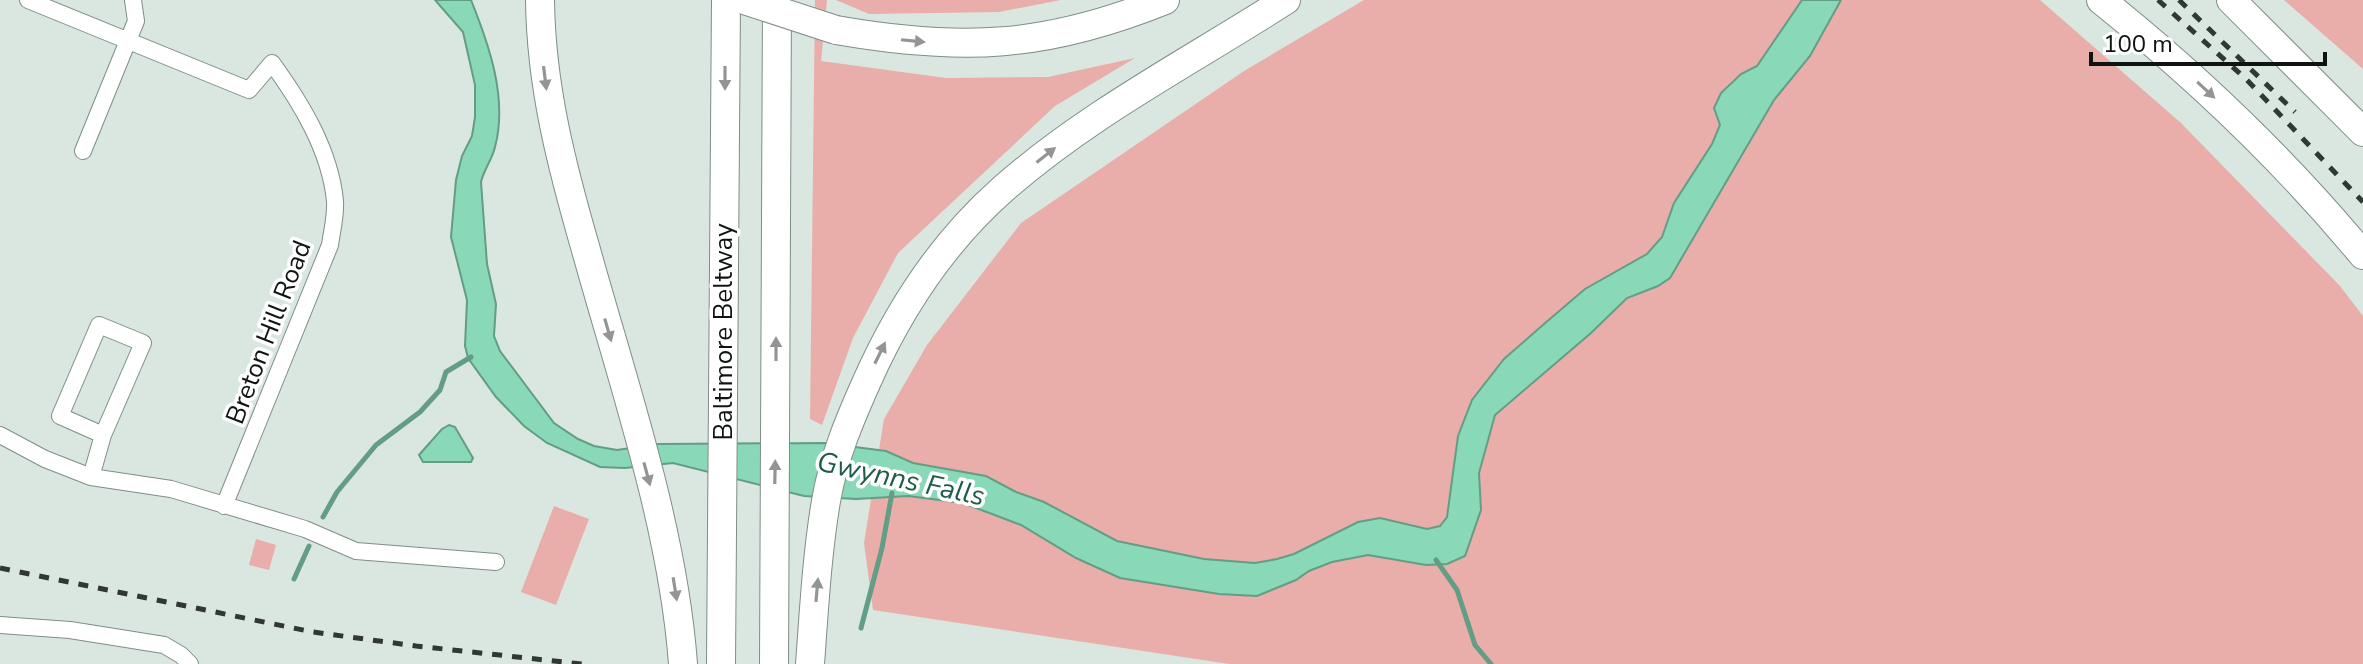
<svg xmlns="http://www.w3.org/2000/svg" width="2363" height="664" viewBox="0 0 2363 664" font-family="'Nunito Sans',sans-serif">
  <rect width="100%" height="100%" fill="#d9e7e0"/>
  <!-- green -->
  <path fill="#e9aeaa" d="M 815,0 L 827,0 L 821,61 L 946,78 L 1048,77 L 1135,58 L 1055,106 L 898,253 L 853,338 L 822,425 L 810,419 Z
    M 836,0 L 1061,0 L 999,12 L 869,14 Z
    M 1364,0 L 2040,0 L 2181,123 L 2340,286 L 2363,316 L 2363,664 L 1229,664 L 873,610 L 864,543 L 884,419 L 927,345 L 1021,223 L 1244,71 Z
    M 2284,0 L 2363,0 L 2363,69 Z
    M 554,506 L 589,519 L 556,605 L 521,592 Z
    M 256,539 L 276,545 L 269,570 L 249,565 Z"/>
  <!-- water -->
  <path fill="#89d8b7" stroke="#649d86" stroke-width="2" d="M 435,0 L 471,0 C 489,45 508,98 495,147 C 492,160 484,169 481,182 L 487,264 L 496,304 L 494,336 L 500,351 L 554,423 L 578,439 L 594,446 L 617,450 L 659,444 L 824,443 L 886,451 L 913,463 L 986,476 L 1016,492 L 1044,502 L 1117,541 L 1204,559 L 1255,563 L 1277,559 L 1294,554 L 1358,522 L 1380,518 L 1427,529 L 1440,526 L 1447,517 L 1458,436 L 1472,400 L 1504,359 L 1544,324 L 1585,289 L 1647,254 L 1662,237 L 1674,203 L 1712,144 L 1720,125 L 1714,108 L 1721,93 L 1741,74 L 1757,66 L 1802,0 L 1841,0 L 1810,56 L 1774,100 L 1670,278 L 1658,286 L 1627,298 L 1591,333 L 1495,415 L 1479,473 L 1481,510 L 1465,556 L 1447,564 L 1426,565 L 1368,555 L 1332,562 L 1309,571 L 1296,580 L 1257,596 L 1219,594 L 1120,578 L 1076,558 L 1021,525 L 963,503 L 908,496 L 856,499 L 804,496 L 673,463 L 625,468 L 600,467 L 547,443 L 524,426 L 496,397 L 468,358 L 465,346 L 467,300 L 451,237 L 456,180 L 462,156 L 472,136 L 475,117 L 475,85 L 463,32 Z
    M 449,425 L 455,427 L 473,458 L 471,462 L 423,462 L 419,455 L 442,429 Z"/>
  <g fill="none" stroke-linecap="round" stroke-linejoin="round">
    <!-- stream -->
    <path stroke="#649d86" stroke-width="5" d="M 323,517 L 337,492 L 376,445 L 420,412 L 440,390 L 446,372 L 471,357
      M 1436,560 L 1457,590 L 1475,645 L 1491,664
      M 294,579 L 309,546
      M 861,628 L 882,548 L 892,493"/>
    <defs>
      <path id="street" d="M 28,0 L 249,90 L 272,63 C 301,103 330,150 335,201 C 336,215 332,231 330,245 L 224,506
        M 83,151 L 136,21 L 133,0
        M 0,435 L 45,459 L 91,477 L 171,489 L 305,529 L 356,551 L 496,562
        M 91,477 L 103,435 L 143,343 L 99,325 L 60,416 L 103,435
        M 0,625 L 70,630 L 164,645 L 181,655 L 190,664"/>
      <path id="highway" d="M 540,0 C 541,87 562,167 586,250 C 623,383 673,527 683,664
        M 2101,0 C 2196,76 2285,161 2363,255
        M 2231,0 L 2363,132
        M 836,30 C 962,52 1046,48 1165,0
        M 721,664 L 726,0
        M 774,664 L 777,0
        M 810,664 C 814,610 817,554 826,501 C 833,459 850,419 867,381 C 899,309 944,241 1003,189 C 1088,114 1191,61 1286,0"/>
    </defs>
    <!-- street casing -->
    <use href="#street" stroke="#808d87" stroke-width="18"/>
    <!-- highway casing -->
    <use href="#highway" stroke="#808d87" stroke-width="30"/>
    <!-- street -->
    <use href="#street" stroke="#fff" stroke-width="16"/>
    <!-- highway -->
    <use href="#highway" stroke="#fff" stroke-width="28"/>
    <!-- rail -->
    <path stroke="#303734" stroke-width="5" stroke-dasharray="10 10" stroke-linecap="butt" d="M 2158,0 L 2246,79 L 2363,202
      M 2179,0 L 2295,112
      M 0,568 L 313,632 L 416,646 L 582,664"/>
    <defs>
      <path id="highway-bridge" d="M 744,0 L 836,30"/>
    </defs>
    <!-- highway-bridge casing -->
    <use href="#highway-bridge" stroke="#808d87" stroke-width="30" stroke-linecap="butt"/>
    <!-- highway-bridge -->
    <use href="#highway-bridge" stroke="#fff" stroke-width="28"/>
  </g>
  <!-- one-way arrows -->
  <defs><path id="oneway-solid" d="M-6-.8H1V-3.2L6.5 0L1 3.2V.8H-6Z" transform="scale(2)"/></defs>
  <g fill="#939594">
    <use href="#oneway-solid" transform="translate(913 41) rotate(6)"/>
    <use href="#oneway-solid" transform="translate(545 78) rotate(83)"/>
    <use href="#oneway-solid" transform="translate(725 78) rotate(90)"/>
    <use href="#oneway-solid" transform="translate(2206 90) rotate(43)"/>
    <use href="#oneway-solid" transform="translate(1046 155) rotate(-38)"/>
    <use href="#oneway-solid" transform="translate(608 330) rotate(74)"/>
    <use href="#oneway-solid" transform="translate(776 349) rotate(-90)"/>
    <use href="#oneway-solid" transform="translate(880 353) rotate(-64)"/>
    <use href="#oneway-solid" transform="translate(775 472) rotate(-89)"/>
    <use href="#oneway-solid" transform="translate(647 474) rotate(75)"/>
    <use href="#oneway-solid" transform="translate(675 589) rotate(81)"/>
    <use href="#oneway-solid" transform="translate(817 590) rotate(-85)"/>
  </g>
  <g text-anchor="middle" stroke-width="7" stroke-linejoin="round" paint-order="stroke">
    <!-- street labels -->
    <g font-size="26" fill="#0f1412" stroke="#fff">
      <text transform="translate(268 332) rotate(-69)" y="9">Breton Hill Road</text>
      <text transform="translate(723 332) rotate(-90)" y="9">Baltimore Beltway</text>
    </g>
    <!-- water labels -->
    <g font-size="28" font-style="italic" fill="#205d47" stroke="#fff">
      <text transform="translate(901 478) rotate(12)" y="10">Gwynns Falls</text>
    </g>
  </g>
  <!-- scale -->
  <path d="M2091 52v12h234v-12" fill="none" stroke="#0f1412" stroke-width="4"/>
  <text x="2103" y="52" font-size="24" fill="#0f1412" stroke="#ffffff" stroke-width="6" paint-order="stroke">100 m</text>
</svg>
